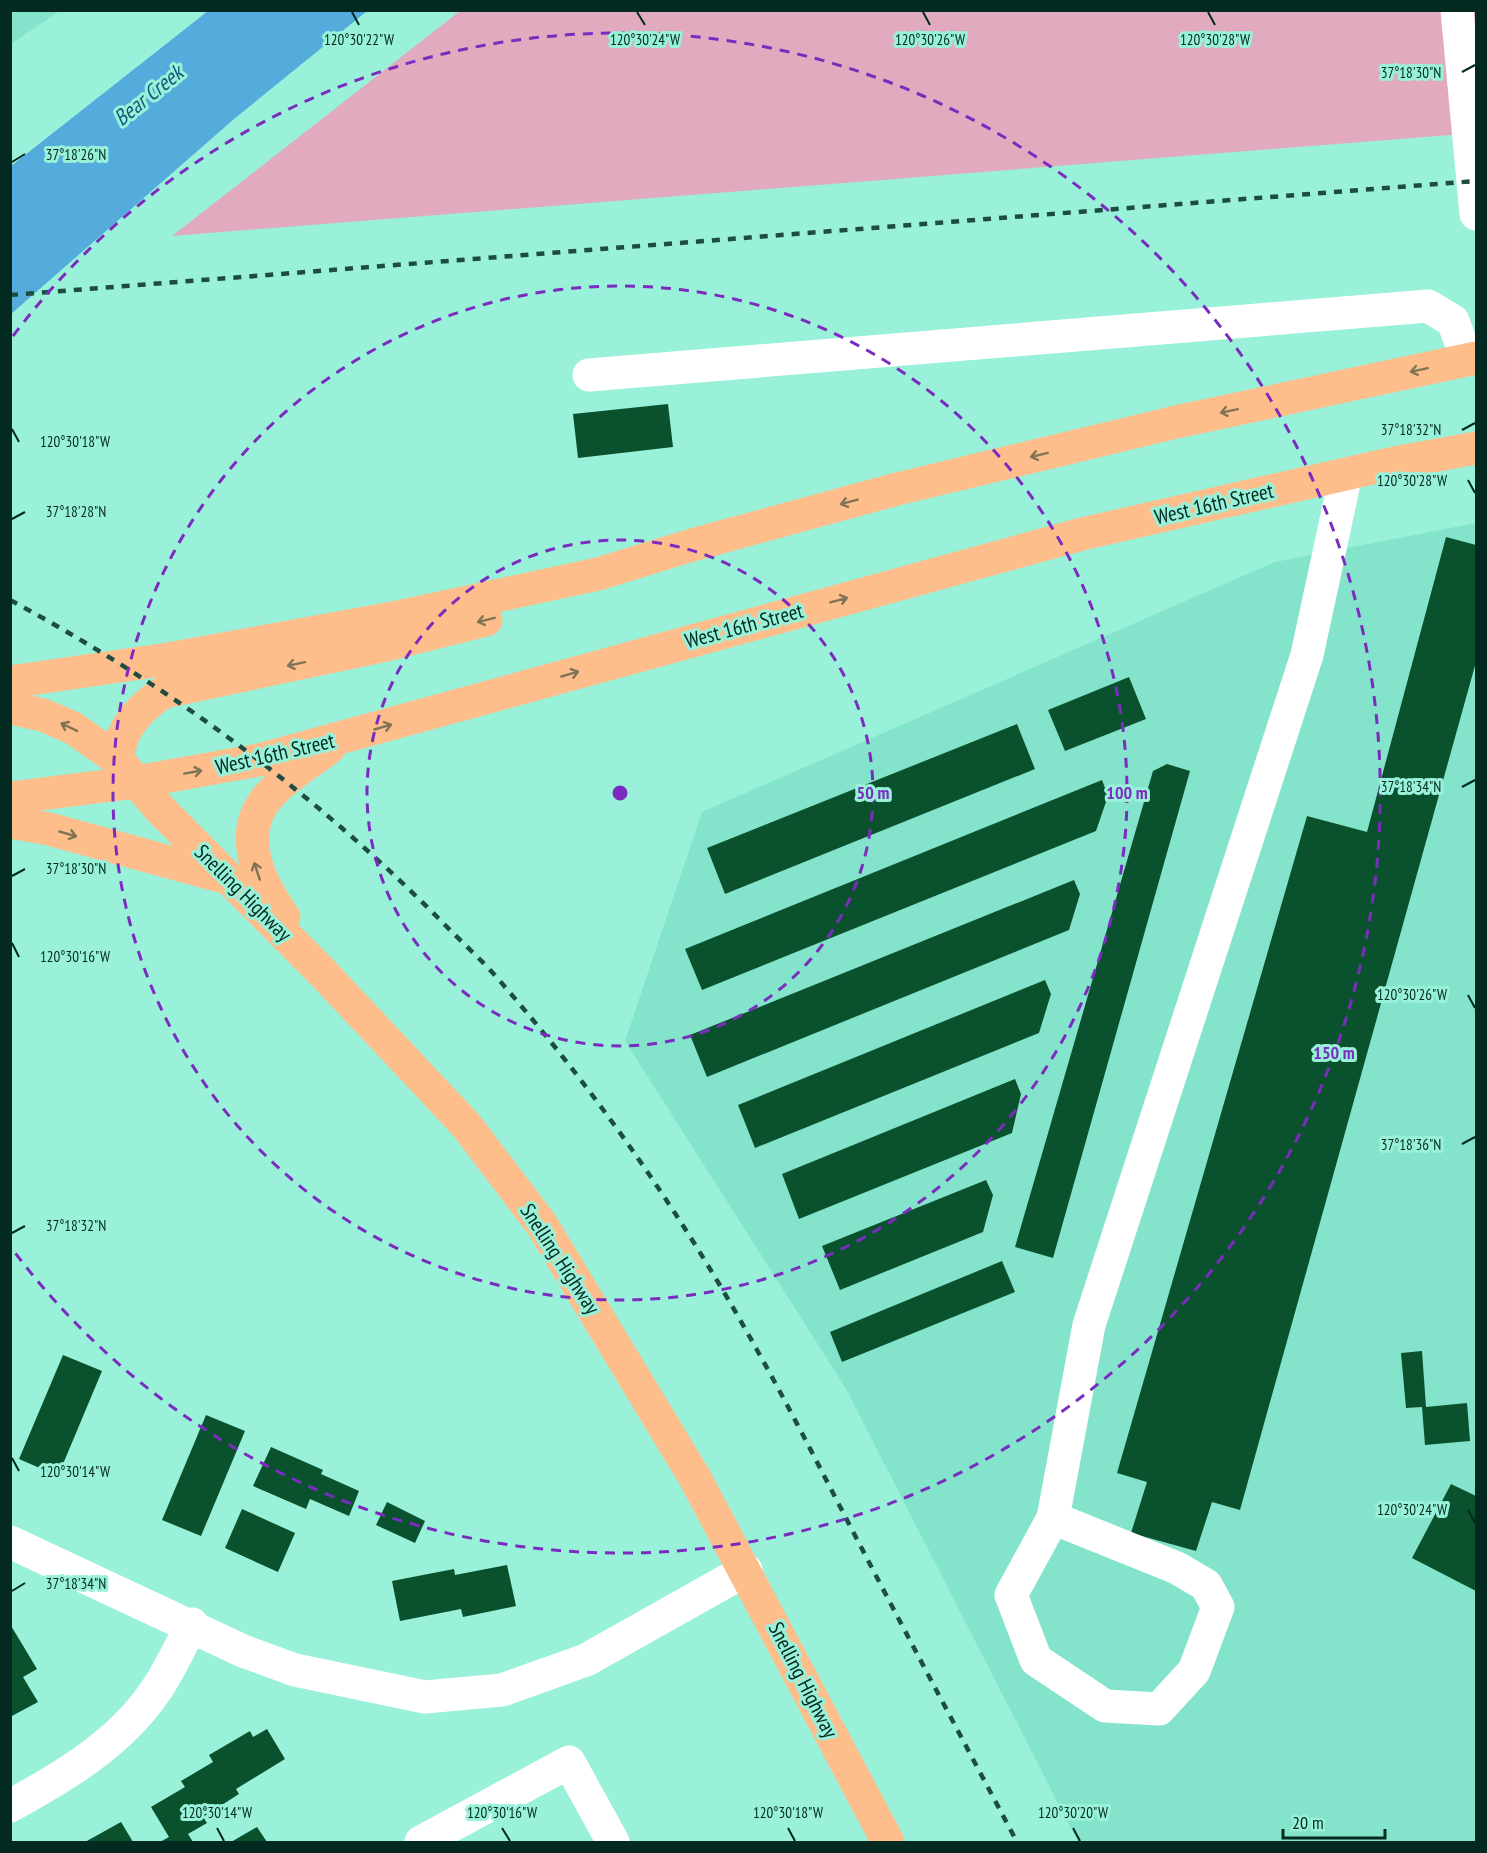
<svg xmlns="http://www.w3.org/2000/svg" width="1487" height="1853" viewBox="0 0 1487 1853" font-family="'PT Sans Narrow',sans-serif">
  <rect width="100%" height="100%" fill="#99f1d9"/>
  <!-- built -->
  <path fill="#84e4cb" d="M 11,10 L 60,10 L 60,11 L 11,44 Z
    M 1476,523 L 1476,1842 L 1078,1842 L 845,1387 L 625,1041 L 702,812 L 1275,562 Z"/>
  <!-- green -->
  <path fill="#e2aabf" d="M 460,11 L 1476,11 L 1476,133 L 172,236 Z"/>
  <!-- water -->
  <path fill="#53acdc" d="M 208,11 L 367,11 L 234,119 L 11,314 L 11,166 Z"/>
  <!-- building -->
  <path fill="#09522d" d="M 668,404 L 673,447 L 578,458 L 573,414 Z
    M 1446,537 L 1476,545 L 1476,662 L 1240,1510 L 1212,1502 L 1196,1551 L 1131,1533 L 1147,1482 L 1117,1473 L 1307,816 L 1367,832 Z
    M 1129,677 L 1146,719 L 1065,751 L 1048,710 Z
    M 1017,724 L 1035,769 L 725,894 L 707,848 Z
    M 1167,764 L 1190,771 L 1053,1258 L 1015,1247 L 1153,771 Z
    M 1102,780 L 1108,796 L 1096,831 L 702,990 L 685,949 Z
    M 1074,880 L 1080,894 L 1069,930 L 707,1077 L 690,1035 Z
    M 1045,980 L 1051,994 L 1039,1033 L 755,1148 L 738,1105 Z
    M 1015,1079 L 1021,1094 L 1012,1133 L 799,1219 L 782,1174 Z
    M 986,1180 L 993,1195 L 983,1232 L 840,1290 L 822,1246 Z
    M 1002,1261 L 1015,1292 L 842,1362 L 830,1332 Z
    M 1422,1351 L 1426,1407 L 1467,1403 L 1470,1441 L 1425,1445 L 1422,1407 L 1406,1408 L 1401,1353 Z
    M 63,1355 L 102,1371 L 58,1476 L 19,1459 Z
    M 206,1415 L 245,1431 L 201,1536 L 162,1520 Z
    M 271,1447 L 323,1470 L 321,1474 L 359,1491 L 349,1516 L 310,1499 L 306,1509 L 253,1486 Z
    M 1451,1484 L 1476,1496 L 1476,1591 L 1412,1558 Z
    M 387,1502 L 425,1521 L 415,1543 L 376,1525 Z
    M 242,1509 L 295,1533 L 278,1572 L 225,1548 Z
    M 507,1565 L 516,1606 L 463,1617 L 461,1609 L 400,1621 L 392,1581 L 454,1569 L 455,1575 Z
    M 10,1624 L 37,1669 L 23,1677 L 38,1702 L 10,1717 Z
    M 267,1729 L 285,1759 L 236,1789 L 239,1794 L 203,1817 L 207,1823 L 188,1834 L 193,1842 L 160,1842 L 169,1837 L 151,1807 L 185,1787 L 181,1781 L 213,1762 L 209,1755 L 250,1731 L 253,1737 Z
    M 121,1822 L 133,1842 L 85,1842 Z
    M 257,1827 L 267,1842 L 231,1842 Z"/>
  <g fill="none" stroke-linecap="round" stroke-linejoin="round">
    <!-- minor -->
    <path stroke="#fff" stroke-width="33" d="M 1457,10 L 1476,214
      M 589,375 L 1428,306 L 1453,321 L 1467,360
      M 1053,1518 L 1177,1568 L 1206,1585 L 1218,1607 L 1194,1671 L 1159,1709 L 1105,1706 L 1036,1660 L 1011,1595 L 1053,1518 L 1089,1325 L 1307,655 L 1346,474
      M 10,1542 L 243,1651 L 295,1670 L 425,1697 L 502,1690 L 586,1660 L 746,1570
      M 10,1806 C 63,1777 119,1744 154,1693 C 169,1672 180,1647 192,1624
      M 421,1842 L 569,1762 L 613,1842"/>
    <!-- major -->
    <path stroke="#febe8c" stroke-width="33" d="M 10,682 L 168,659 L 398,617 L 598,574 L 692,545 L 897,489 L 1176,422 L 1476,358
      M 10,708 L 43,715 L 73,728 L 117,759 L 158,807 L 323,973 L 466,1125 L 542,1225 L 695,1478 L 888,1842
      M 117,759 C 121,728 138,709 164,692 L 386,645 L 486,620
      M 10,798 L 136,782 L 259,760 L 1082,534 L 1394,463 L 1476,448
      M 10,822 L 49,829 L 224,877
      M 284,917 C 260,883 236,836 267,798 C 284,778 308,764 329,748"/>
    <!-- rail -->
    <path stroke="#1d4d42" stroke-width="4.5" stroke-dasharray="8 8" stroke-linecap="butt" d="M 10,295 L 1476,181
      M 10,600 C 172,687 320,797 448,928 C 467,947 488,966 505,987 C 601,1098 686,1221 757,1350 C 793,1414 826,1480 860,1545 C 912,1645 965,1744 1017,1842"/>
  </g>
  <!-- one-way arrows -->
  <defs><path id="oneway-shaft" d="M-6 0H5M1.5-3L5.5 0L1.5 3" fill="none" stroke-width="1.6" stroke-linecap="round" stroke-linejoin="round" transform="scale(1.5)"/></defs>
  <g stroke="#807456">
    <use href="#oneway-shaft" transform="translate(1419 370) rotate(168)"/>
    <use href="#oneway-shaft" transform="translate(1229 411) rotate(168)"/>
    <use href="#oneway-shaft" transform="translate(1039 455) rotate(166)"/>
    <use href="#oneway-shaft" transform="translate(849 502) rotate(165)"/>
    <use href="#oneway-shaft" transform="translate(839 600) rotate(-15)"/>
    <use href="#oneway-shaft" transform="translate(486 620) rotate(166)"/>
    <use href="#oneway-shaft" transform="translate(296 664) rotate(168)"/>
    <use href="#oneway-shaft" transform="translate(570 674) rotate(-16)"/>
    <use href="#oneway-shaft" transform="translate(69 727) rotate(-154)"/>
    <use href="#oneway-shaft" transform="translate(383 727) rotate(-16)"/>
    <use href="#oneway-shaft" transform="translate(193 772) rotate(-10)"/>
    <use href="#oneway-shaft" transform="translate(68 834) rotate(16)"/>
    <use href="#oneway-shaft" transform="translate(257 871) rotate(-108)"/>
  </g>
  <!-- ticks -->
  <path fill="none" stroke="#022a21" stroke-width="2" d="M 352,12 L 359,25M 637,12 L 645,25M 923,12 L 930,25M 1208,12 L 1215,25M 1462,72 L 1475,65M 12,162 L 25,154M 12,429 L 19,442M 1462,430 L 1475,423M 1468,480 L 1475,493M 12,519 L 25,512M 1462,787 L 1475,780M 12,876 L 25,869M 12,943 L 19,957M 1468,995 L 1475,1008M 1462,1144 L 1475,1137M 12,1233 L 25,1226M 12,1458 L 19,1471M 1468,1510 L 1475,1523M 12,1591 L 25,1583M 217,1828 L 224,1841M 502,1828 L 510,1841M 788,1828 L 795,1841M 1073,1828 L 1080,1841"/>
  <!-- distance rings -->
  <g fill="none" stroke="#7b2cbf" stroke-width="3" stroke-dasharray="10 8">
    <circle cx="620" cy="793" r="253"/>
    <circle cx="620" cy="793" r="507"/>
    <path d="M13 336A760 760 0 1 1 13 1250"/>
  </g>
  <g text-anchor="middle" stroke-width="6" stroke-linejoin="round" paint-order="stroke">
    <!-- street labels -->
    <g font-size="21" fill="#022a21" stroke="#99f1d9">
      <text transform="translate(1214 504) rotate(-13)" y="7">West 16th Street</text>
      <text transform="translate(744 626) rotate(-15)" y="7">West 16th Street</text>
      <text transform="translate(275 754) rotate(-13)" y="7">West 16th Street</text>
      <text transform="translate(243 893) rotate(45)" y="7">Snelling Highway</text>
      <text transform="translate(560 1259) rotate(57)" y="7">Snelling Highway</text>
      <text transform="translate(803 1680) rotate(63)" y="7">Snelling Highway</text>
    </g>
    <!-- water labels -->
    <g font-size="22" font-style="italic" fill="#14597a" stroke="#99f1d9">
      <text transform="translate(148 95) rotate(-39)" y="8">Bear Creek</text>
    </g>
  </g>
  <g font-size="15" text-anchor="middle" fill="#022a21" stroke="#99f1d9" stroke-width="6" stroke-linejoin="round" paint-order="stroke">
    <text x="359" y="45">120°30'22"W</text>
    <text x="645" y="45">120°30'24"W</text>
    <text x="930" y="45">120°30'26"W</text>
    <text x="1215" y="45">120°30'28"W</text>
    <text x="1411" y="78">37°18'30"N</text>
    <text x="76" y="160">37°18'26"N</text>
    <text x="1411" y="435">37°18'32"N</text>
    <text x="75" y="447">120°30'18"W</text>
    <text x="1412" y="486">120°30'28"W</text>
    <text x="76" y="517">37°18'28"N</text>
    <text x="1411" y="792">37°18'34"N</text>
    <text x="76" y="874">37°18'30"N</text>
    <text x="75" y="962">120°30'16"W</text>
    <text x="1412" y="1000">120°30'26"W</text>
    <text x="1411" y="1150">37°18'36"N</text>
    <text x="76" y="1231">37°18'32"N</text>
    <text x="75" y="1477">120°30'14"W</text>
    <text x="1412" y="1515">120°30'24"W</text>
    <text x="76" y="1589">37°18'34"N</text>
    <text x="217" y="1818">120°30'14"W</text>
    <text x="502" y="1818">120°30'16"W</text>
    <text x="788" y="1818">120°30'18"W</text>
    <text x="1073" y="1818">120°30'20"W</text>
  </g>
  <circle cx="620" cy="793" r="9" fill="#7b2cbf" stroke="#99f1d9" stroke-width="3"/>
  <g font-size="18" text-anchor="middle" font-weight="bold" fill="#7b2cbf" stroke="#99f1d9" stroke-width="6" stroke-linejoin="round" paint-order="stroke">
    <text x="873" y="799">50 m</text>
    <text x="1127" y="799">100 m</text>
    <text x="1334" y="1059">150 m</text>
  </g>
  <!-- border -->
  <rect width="1487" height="1853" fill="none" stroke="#022a21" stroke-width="24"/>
  <!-- scale -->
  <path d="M1283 1829v9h102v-9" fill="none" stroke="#022a21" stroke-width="3"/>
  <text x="1292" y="1829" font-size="18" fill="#022a21" stroke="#99f1d9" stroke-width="4.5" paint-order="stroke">20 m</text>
</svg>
